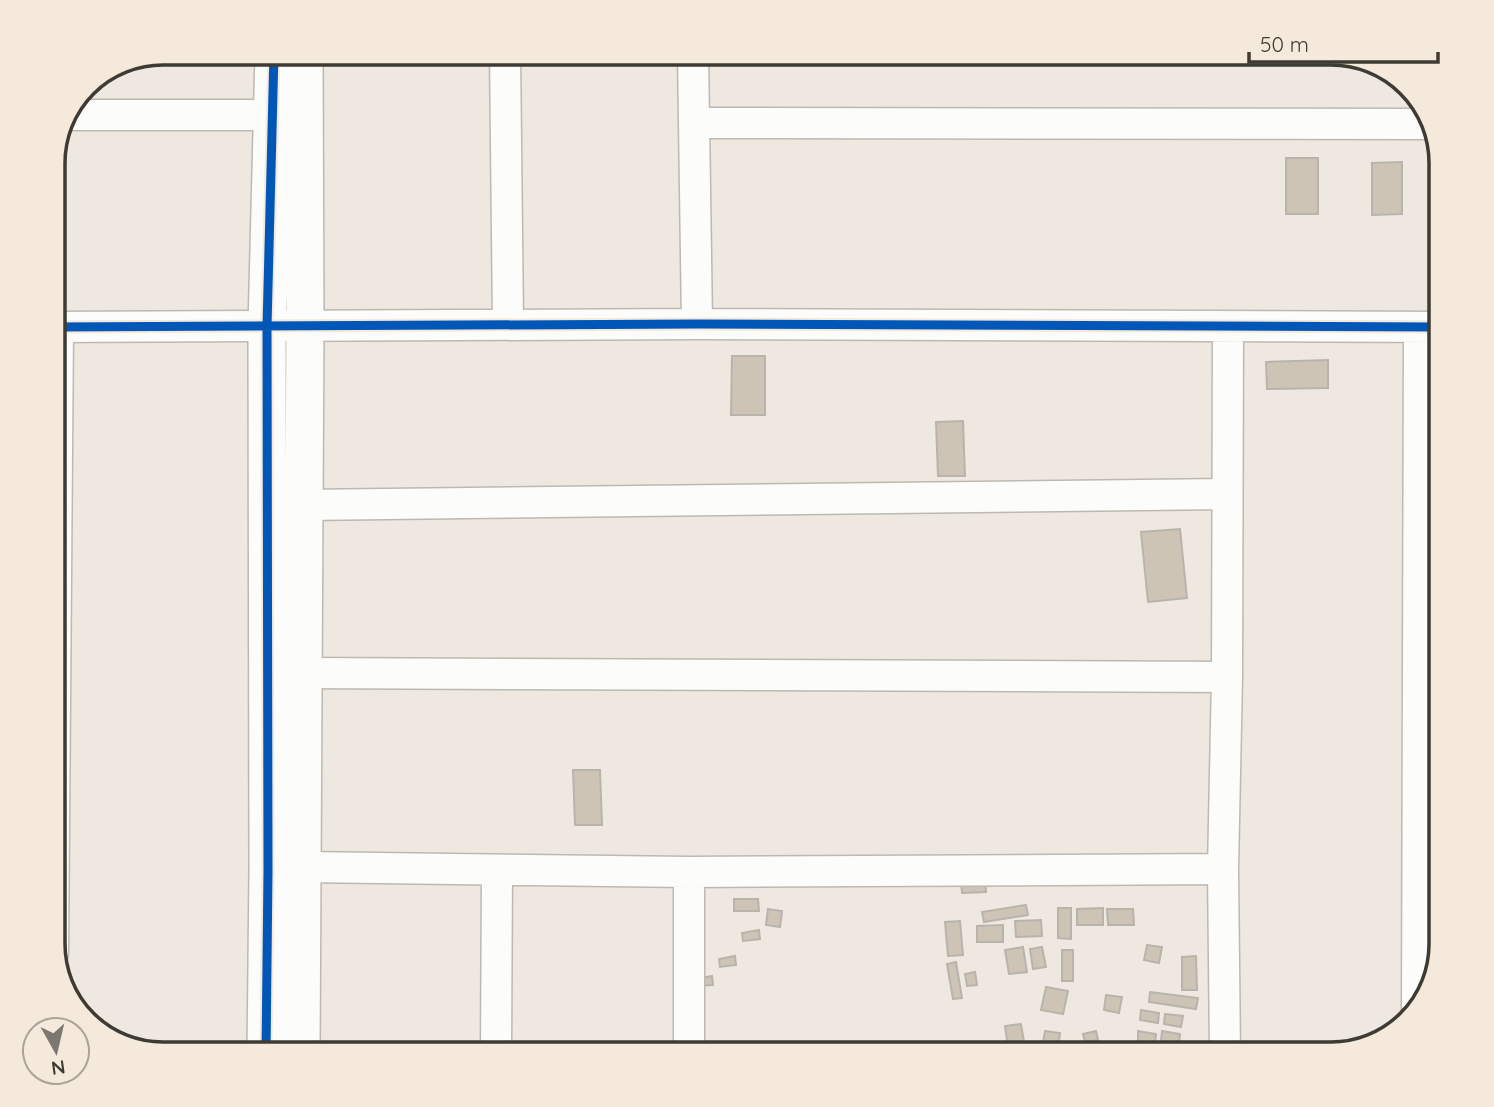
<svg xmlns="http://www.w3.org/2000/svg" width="1494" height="1107" viewBox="0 0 1494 1107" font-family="Quicksand,sans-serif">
  <rect width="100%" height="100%" fill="#eee8e0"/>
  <!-- building -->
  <path fill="#cec4b6" stroke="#b8b4ad" stroke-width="2" d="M 1286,158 L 1318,158 L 1318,214 L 1286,214 Z
    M 1402,162 L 1402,214 L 1372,215 L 1372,163 Z
    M 732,356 L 765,356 L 765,415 L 731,415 Z
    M 1328,360 L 1328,388 L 1267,389 L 1266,362 Z
    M 963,421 L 965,476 L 938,476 L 936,422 Z
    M 1180,529 L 1187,598 L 1148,602 L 1141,532 Z
    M 573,770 L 600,770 L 602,825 L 575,825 Z
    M 985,878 L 986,892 L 962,893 L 961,879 Z
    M 734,899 L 758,899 L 759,911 L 734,911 Z
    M 1026,905 L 1028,915 L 984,922 L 982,912 Z
    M 1058,908 L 1071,908 L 1071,939 L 1058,938 Z
    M 1103,908 L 1103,925 L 1077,925 L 1077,909 Z
    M 768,909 L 782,911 L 780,927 L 766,925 Z
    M 1107,909 L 1133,909 L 1134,925 L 1108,925 Z
    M 1041,920 L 1042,936 L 1016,937 L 1015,921 Z
    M 960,921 L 963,955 L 948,956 L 945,922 Z
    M 1003,925 L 1003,942 L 977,942 L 977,926 Z
    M 759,930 L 760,939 L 743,941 L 742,933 Z
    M 1147,945 L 1162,947 L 1159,963 L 1144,960 Z
    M 1023,947 L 1027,972 L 1009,974 L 1005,950 Z
    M 1042,947 L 1046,967 L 1033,969 L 1030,949 Z
    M 1062,950 L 1073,950 L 1073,981 L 1062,981 Z
    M 735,956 L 736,965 L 720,967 L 719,959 Z
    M 1196,956 L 1197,990 L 1182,990 L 1182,957 Z
    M 956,962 L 962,998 L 953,999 L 947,964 Z
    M 975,972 L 977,985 L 967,986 L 965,974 Z
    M 712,976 L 713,985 L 697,986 L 696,979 Z
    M 1046,987 L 1068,991 L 1063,1014 L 1041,1010 Z
    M 1150,992 L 1198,998 L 1196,1009 L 1149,1002 Z
    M 1106,995 L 1122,997 L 1119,1013 L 1104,1010 Z
    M 1141,1010 L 1159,1013 L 1158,1023 L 1140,1020 Z
    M 1165,1014 L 1183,1016 L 1181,1027 L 1164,1024 Z
    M 1021,1024 L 1026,1054 L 1009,1054 L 1005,1026 Z
    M 1045,1031 L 1060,1033 L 1058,1049 L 1042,1047 Z
    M 1096,1031 L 1098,1040 L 1085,1042 L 1083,1034 Z
    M 1138,1031 L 1156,1034 L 1155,1044 L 1138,1041 Z
    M 1162,1031 L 1180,1034 L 1179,1044 L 1161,1041 Z"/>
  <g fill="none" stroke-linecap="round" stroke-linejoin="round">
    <defs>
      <path id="minor" d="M 505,53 L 508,324
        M 693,53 L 697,324
        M 72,115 L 273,115
        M 695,123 L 1433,124
        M 53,327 L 697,324 L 1441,327
        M 304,505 L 1226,494
        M 302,673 L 1227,677
        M 282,869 L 303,867 L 689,872 L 1223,869
        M 53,953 L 58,327
        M 1417,1013 L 1419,327
        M 496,1054 L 497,870
        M 689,1054 L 689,872
        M 1225,1054 L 1223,869 L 1227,677 L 1228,327"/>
      <path id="tertiary" d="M 266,1054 L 268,871 L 267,327 L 274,53
        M 301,1054 L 305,325 L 304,53"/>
    </defs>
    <!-- minor casing -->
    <use href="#minor" stroke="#bdb8b2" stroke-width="33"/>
    <!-- tertiary casing -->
    <use href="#tertiary" stroke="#bdb8b2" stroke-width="40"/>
    <!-- minor -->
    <use href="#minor" stroke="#fcfcfa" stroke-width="30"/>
    <!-- tertiary -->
    <use href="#tertiary" stroke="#fcfcfa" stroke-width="37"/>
    <defs>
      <path id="cycleway" d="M 53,327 L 697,324 L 1441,327
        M 266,1054 L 268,871 L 267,327 L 274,53"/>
    </defs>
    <!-- cycleway casing -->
    <use href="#cycleway" stroke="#f4e9da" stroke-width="13"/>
    <!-- cycleway -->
    <use href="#cycleway" stroke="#0057b8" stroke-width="9"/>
  </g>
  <!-- crop -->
  <path d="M0 0H1494V1107H0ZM163 65H1331A98 98 0 0 1 1429 163V944A98 98 0 0 1 1331 1042H163A98 98 0 0 1 65 944V163A98 98 0 0 1 163 65Z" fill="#f4e9da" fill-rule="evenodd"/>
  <path fill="none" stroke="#3e3a34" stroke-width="3.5" d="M163 65H1331A98 98 0 0 1 1429 163V944A98 98 0 0 1 1331 1042H163A98 98 0 0 1 65 944V163A98 98 0 0 1 163 65Z"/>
  <!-- north arrow -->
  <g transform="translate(56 1051) rotate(172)"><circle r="33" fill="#f4e9da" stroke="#aba398" stroke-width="2"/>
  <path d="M0-5L12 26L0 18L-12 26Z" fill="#7c7770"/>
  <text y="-10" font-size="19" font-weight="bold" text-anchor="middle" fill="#3e3a34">N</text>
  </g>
  <!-- scale -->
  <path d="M1249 52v10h189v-10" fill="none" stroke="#3e3a34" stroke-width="3.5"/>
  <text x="1260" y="52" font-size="21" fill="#3e3a34" stroke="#f4e9da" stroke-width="5" paint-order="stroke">50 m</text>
</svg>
